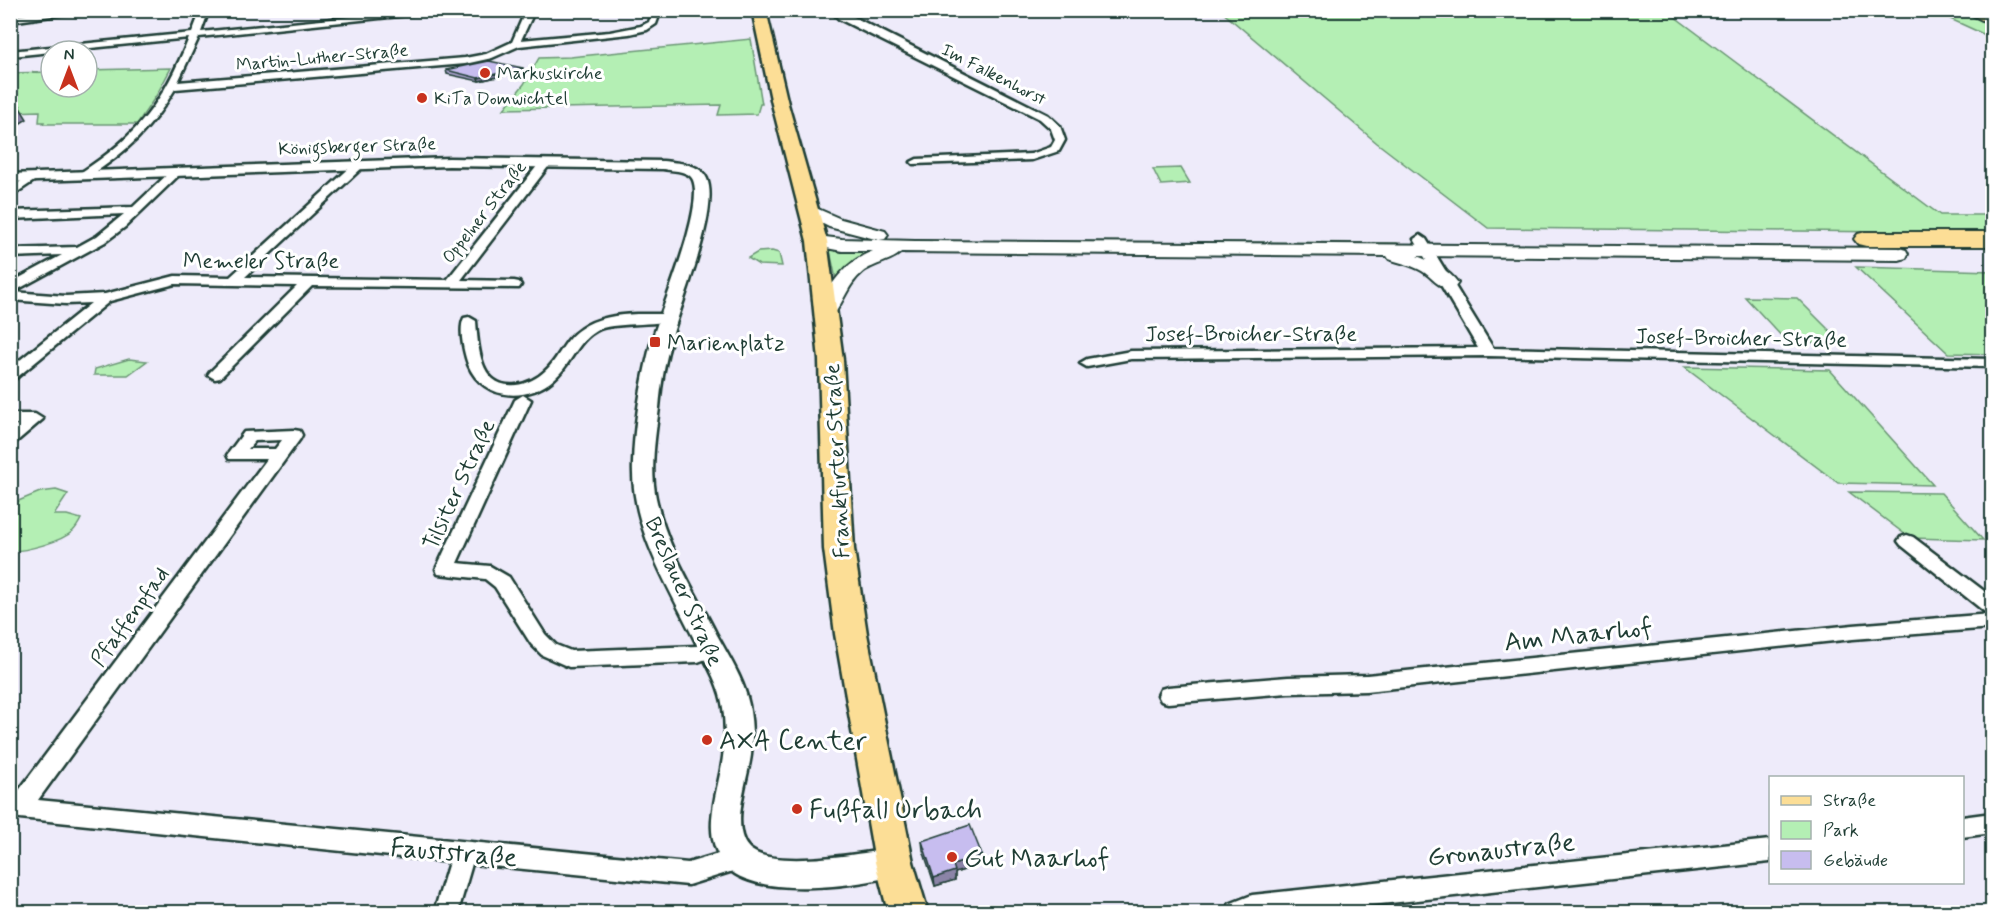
<svg xmlns="http://www.w3.org/2000/svg" width="2003" height="923" viewBox="0 0 2003 923" font-family="Mynerve,sans-serif">
  <rect width="100%" height="100%" fill="#eeebfa"/>
  <filter id="ink" filterUnits="userSpaceOnUse"><feTurbulence type="fractalNoise" baseFrequency=".0167" numOctaves="2"/><feDisplacementMap in="SourceGraphic" scale="12" xChannelSelector="R" yChannelSelector="G"/><feConvolveMatrix kernelMatrix="1 2 1 2 8 2 1 2 1" color-interpolation-filters="sRGB"/></filter>
  <g filter="url(#ink)">
    <!-- green -->
    <path fill="#b4efb4" stroke="#6a9674" stroke-width="1.5" d="M 1221,11 L 1667,11 L 1940,215 L 1992,215 L 1992,233 L 1488,228 L 1377,143 Z
      M 1933,11 L 1962,11 L 1992,23 L 1992,38 Z
      M 751,39 L 762,104 L 760,104 L 757,114 L 718,115 L 721,105 L 504,109 L 524,84 L 539,58 L 570,57 Z
      M 171,68 L 156,96 L 137,124 L 43,124 L 44,122 L 39,122 L 40,111 L 11,112 L 11,73 L 51,72 L 51,87 L 87,87 L 87,70 Z
      M 1181,168 L 1190,183 L 1161,185 L 1153,169 Z
      M 843,240 L 1397,243 L 1399,246 L 843,242 Z
      M 829,247 L 879,248 L 845,268 L 836,279 Z
      M 772,251 L 779,253 L 782,266 L 759,265 L 748,258 L 758,252 Z
      M 1856,267 L 1992,271 L 1992,354 L 1948,353 Z
      M 1745,297 L 1797,298 L 1842,343 L 1787,342 Z
      M 129,359 L 147,361 L 128,375 L 94,375 L 95,369 Z
      M 1684,367 L 1830,370 L 1933,485 L 1838,483 Z
      M 56,490 L 68,494 L 54,515 L 67,515 L 81,519 C 79,523 76,528 73,531 C 61,542 26,551 11,551 L 11,504 L 40,492 Z
      M 1849,492 L 1941,493 L 1983,540 L 1910,538 Z"/>
    <g fill="none" stroke-linecap="round" stroke-linejoin="round">
      <defs>
        <path id="minor" d="M 62,10 L 93,10 L 10,22 L 10,16 Z
          M 201,10 L 209,10 L 201,32 L 421,10 L 456,10 L 199,37 L 178,82 L 465,58 L 486,54 L 512,42 L 526,10 L 535,10 L 521,40 L 610,32 L 641,26 L 649,22 L 653,10 L 661,10 L 656,24 L 647,30 L 629,34 L 519,46 L 492,58 L 465,64 L 175,89 C 151,129 127,152 88,177 L 80,177 L 80,173 C 139,135 163,102 189,38 L 12,56 L 10,51 L 192,33 Z
          M 787,10 L 760,16 L 756,13 L 760,10 Z
          M 830,10 L 840,10 L 1048,115 L 1060,126 L 1065,140 L 1059,151 L 1032,160 L 913,164 L 911,162 L 917,159 L 1031,154 L 1051,147 L 1055,140 L 1051,129 L 1040,119 L 839,19 Z
          M 545,160 L 551,163 L 461,280 L 514,281 L 519,282 L 521,285 L 519,288 L 312,286 L 220,378 L 215,379 L 208,375 L 210,372 L 297,286 L 175,284 L 110,301 L 15,379 L 10,380 L 10,368 L 91,303 L 66,304 L 10,300 L 10,283 L 62,255 L 10,257 L 10,249 L 77,247 L 97,236 L 124,214 L 10,219 L 10,211 L 133,207 L 172,170 L 180,170 L 180,174 L 125,227 L 105,242 L 13,292 L 66,296 L 105,294 L 175,276 L 230,277 L 355,163 L 363,163 L 363,167 L 245,277 L 447,280 L 541,161 Z
          M 33,174 L 37,175 L 37,179 L 10,197 L 10,188 Z
          M 1420,235 L 1426,239 L 1493,348 L 1992,359 L 1992,367 L 1488,356 L 1131,359 L 1087,367 L 1080,363 L 1087,359 L 1131,351 L 1478,348 L 1414,239 Z
          M 637,314 L 668,314 L 675,318 C 667,326 617,322 600,329 C 577,339 572,364 554,379 C 524,405 477,399 466,358 C 463,347 459,328 464,318 L 469,317 L 476,321 C 478,348 480,389 516,385 C 526,384 538,378 545,371 C 559,359 564,339 580,329 C 596,317 618,315 637,314 Z
          M 523,395 L 531,400 L 457,563 L 490,566 L 509,577 L 545,634 L 556,645 L 571,651 L 697,646 L 712,641 L 719,644 L 722,649 L 719,654 L 698,662 L 569,667 L 542,655 L 531,644 L 495,587 L 485,579 L 438,574 L 436,569 L 515,400 Z
          M 10,414 L 35,414 L 43,419 L 16,442 L 10,443 L 10,430 L 18,424 L 10,424 Z
          M 294,430 L 300,431 L 302,435 L 300,439 L 38,800 L 688,863 L 738,848 L 746,851 L 750,859 L 746,867 L 688,885 L 472,864 L 458,912 L 434,912 L 449,862 L 10,817 L 10,797 L 14,797 L 267,459 L 229,459 L 227,455 L 244,432 ZM 282,440 L 275,449 L 248,449 L 255,441 Z
          M 1907,535 L 1913,537 L 1992,597 L 1992,628 L 1853,639 L 1367,691 L 1288,693 L 1168,703 L 1161,701 L 1158,695 L 1161,689 L 1168,687 L 1288,677 L 1367,675 L 1853,625 L 1991,614 L 1985,612 L 1901,545 L 1898,541 L 1901,537 Z
          M 1992,813 L 1992,833 L 1962,837 L 1962,817 Z
          M 1770,840 L 1770,862 L 1307,912 L 1226,912 L 1229,904 L 1252,895 Z"/>
        <path id="tertiary" d="M 449,158 L 663,161 C 677,163 701,163 707,179 C 720,209 681,303 672,337 C 665,360 661,384 659,408 C 655,438 650,469 656,498 C 666,547 695,591 717,635 C 729,657 744,680 749,705 C 752,721 753,739 751,755 C 748,779 730,827 748,847 C 769,871 864,853 894,848 L 905,852 L 909,862 L 905,872 C 868,886 756,900 727,867 C 701,839 715,801 721,769 C 725,749 726,728 723,708 C 720,686 708,666 698,647 C 671,590 630,529 633,463 C 634,425 641,384 650,347 C 659,313 705,209 693,180 C 689,170 672,171 663,169 L 449,166 L 10,182 L 10,174 Z"/>
        <path id="secondary" d="M 809,205 L 841,219 L 885,231 L 888,235 L 885,239 L 879,240 L 829,227 L 803,214 L 800,210 L 803,206 Z
          M 817,236 L 842,239 L 915,241 L 1899,248 L 1906,250 L 1908,254 L 1906,258 L 1899,260 L 1417,256 C 1432,262 1448,269 1458,283 L 1455,287 C 1439,291 1434,278 1422,271 C 1412,265 1400,263 1389,259 L 1387,256 L 901,252 C 895,260 873,264 863,272 C 848,284 844,301 833,316 L 819,316 L 816,312 C 830,285 844,262 873,251 L 842,251 L 811,245 L 808,241 L 811,237 Z"/>
        <path id="primary" d="M 752,10 L 766,10 L 788,104 L 827,241 L 843,360 L 854,549 L 867,634 L 913,862 L 928,912 L 888,912 L 875,862 L 835,634 L 824,549 L 819,360 L 807,241 L 772,104 Z"/>
        <path id="motorway" d="M 1962,10 L 1985,10 L 1992,14 L 1992,25 Z
          M 1866,232 L 1992,232 L 1992,246 L 1866,246 L 1858,244 L 1854,239 L 1858,234 Z"/>
      </defs>
      <!-- minor casing -->
      <use href="#minor" stroke="#1f3d34" stroke-width="5"/>
      <!-- tertiary casing -->
      <use href="#tertiary" stroke="#1f3d34" stroke-width="5"/>
      <!-- secondary casing -->
      <use href="#secondary" stroke="#1f3d34" stroke-width="4"/>
      <!-- primary casing -->
      <use href="#primary" stroke="#1f3d34" stroke-width="5"/>
      <!-- motorway casing -->
      <use href="#motorway" stroke="#1f3d34" stroke-width="4"/>
      <!-- minor -->
      <use href="#minor" fill="#fff" fill-rule="evenodd"/>
      <!-- tertiary -->
      <use href="#tertiary" fill="#fff" fill-rule="evenodd"/>
      <!-- secondary -->
      <use href="#secondary" fill="#fff" fill-rule="evenodd"/>
      <!-- primary -->
      <use href="#primary" fill="#fcde96" fill-rule="evenodd"/>
      <!-- motorway -->
      <use href="#motorway" fill="#fcde96" fill-rule="evenodd"/>
    </g>
    <!-- wall -->
    <path fill="#aba3ce" stroke="#1f3d34" stroke-width="1.5" d="M 446,70 L 524,71 L 479,81 L 447,74 Z
      M 922,841 L 982,855 L 982,864 L 955,873 L 955,880 L 935,886 L 923,850 Z"/>
    <!-- shaded-wall -->
    <path fill="#8b84a7" stroke="#1f3d34" stroke-width="1.5" d="M 523,68 L 524,71 L 479,81 L 478,78 Z
      M 19,106 L 27,119 L 10,130 L 10,111 Z
      M 982,855 L 982,864 L 955,873 L 955,880 L 935,886 L 934,878 L 953,865 Z"/>
    <!-- building -->
    <path fill="#c7bdef" stroke="#1f3d34" stroke-width="1.5" d="M 489,61 L 523,68 L 478,78 L 446,70 Z
      M 10,106 L 19,106 L 10,111 Z
      M 970,825 L 982,855 L 953,865 L 955,871 L 934,878 L 922,841 Z"/>
  </g>
  <!-- markers -->
  <g fill="#c8321e" stroke="#fff" stroke-width="2">
    <circle cx="485" cy="73" r="6"/>
    <circle cx="422" cy="98" r="6"/>
    <rect x="649" y="336" width="12" height="12" rx="3"/>
    <circle cx="707" cy="740" r="6"/>
    <circle cx="797" cy="809" r="6"/>
    <circle cx="952" cy="857" r="6"/>
  </g>
  <g text-anchor="middle" stroke-width="6" stroke-linejoin="round" paint-order="stroke">
    <!-- far-street labels -->
    <g font-size="18" fill="#1f3d34" stroke="#fff">
      <text transform="translate(322 57) rotate(-5)" y="6">Martin-Luther-Straße</text>
      <text transform="translate(994 74) rotate(27)" y="6">Im Falkenhorst</text>
      <text transform="translate(357 146) rotate(-2)" y="6">Königsberger Straße</text>
      <text transform="translate(484 212) rotate(-52)" y="6">Oppelner Straße</text>
    </g>
    <!-- far-poi labels -->
    <g font-size="18" fill="#1f3d34" stroke="#fff" text-anchor="start">
      <text x="497" y="79">Markuskirche</text>
      <text x="434" y="104">KiTa Domwichtel</text>
    </g>
    <!-- street labels -->
    <g font-size="22" fill="#1f3d34" stroke="#fff">
      <text x="261" y="268">Memeler Straße</text>
      <text x="1251" y="341">Josef-Broicher-Straße</text>
      <text transform="translate(1741 337) rotate(1)" y="8">Josef-Broicher-Straße</text>
      <text transform="translate(836 461) rotate(-93)" y="8">Frankfurter Straße</text>
      <text transform="translate(458 484) rotate(-65)" y="8">Tilsiter Straße</text>
      <text transform="translate(685 591) rotate(66)" y="8">Breslauer Straße</text>
      <text transform="translate(129 616) rotate(-54)" y="8">Pfaffenpfad</text>
    </g>
    <!-- poi labels -->
    <g font-size="22" fill="#1f3d34" stroke="#fff" text-anchor="start">
      <text x="667" y="350">Marienplatz</text>
    </g>
    <!-- near-street labels -->
    <g font-size="27" fill="#1f3d34" stroke="#fff">
      <text transform="translate(1578 634) rotate(-6)" y="9">Am Maarhof</text>
      <text transform="translate(1501 849) rotate(-6)" y="9">Gronaustraße</text>
      <text transform="translate(454 852) rotate(5)" y="9">Fauststraße</text>
    </g>
    <!-- near-poi labels -->
    <g font-size="27" fill="#1f3d34" stroke="#fff" text-anchor="start">
      <text x="719" y="749">AXA Center</text>
      <text x="809" y="818">Fußfall Urbach</text>
      <text x="964" y="866">Gut Maarhof</text>
    </g>
  </g>
  <!-- margin -->
  <rect width="2003" height="923" fill="none" stroke="#fff" stroke-width="36"/>
  <rect x="18" y="18" width="1967" height="887" fill="none" stroke="#1f3d34" stroke-width="2" filter="url(#ink)"/>
  <!-- legend -->
  <rect x="1769" y="776" width="195" height="108" fill="#ffffff" stroke="#a5b1ae" stroke-width="1.5"/>
  <rect x="1781" y="796" width="30" height="9" fill="#fcde96" stroke="#a5b1ae" stroke-width="1.5"/>
  <text x="1823" y="806" font-size="18" fill="#1f3d34">Straße</text>
  <rect x="1781" y="821" width="30" height="18" fill="#b4efb4" stroke="#a5b1ae" stroke-width="1.5"/>
  <text x="1823" y="836" font-size="18" fill="#1f3d34">Park</text>
  <rect x="1781" y="851" width="30" height="18" fill="#c7bdef" stroke="#a5b1ae" stroke-width="1.5"/>
  <text x="1823" y="866" font-size="18" fill="#1f3d34">Gebäude</text>
  <!-- north arrow -->
  <g transform="translate(69 69)"><circle r="28" fill="#ffffff" stroke="#a5b1ae" stroke-width="1.5"/>
  <path d="M0-4.5L10 22L0 15L-10 22Z" fill="#c8321e"/>
  <text y="-9" font-size="16" font-weight="bold" text-anchor="middle" fill="#1f3d34">N</text>
  </g>
</svg>
